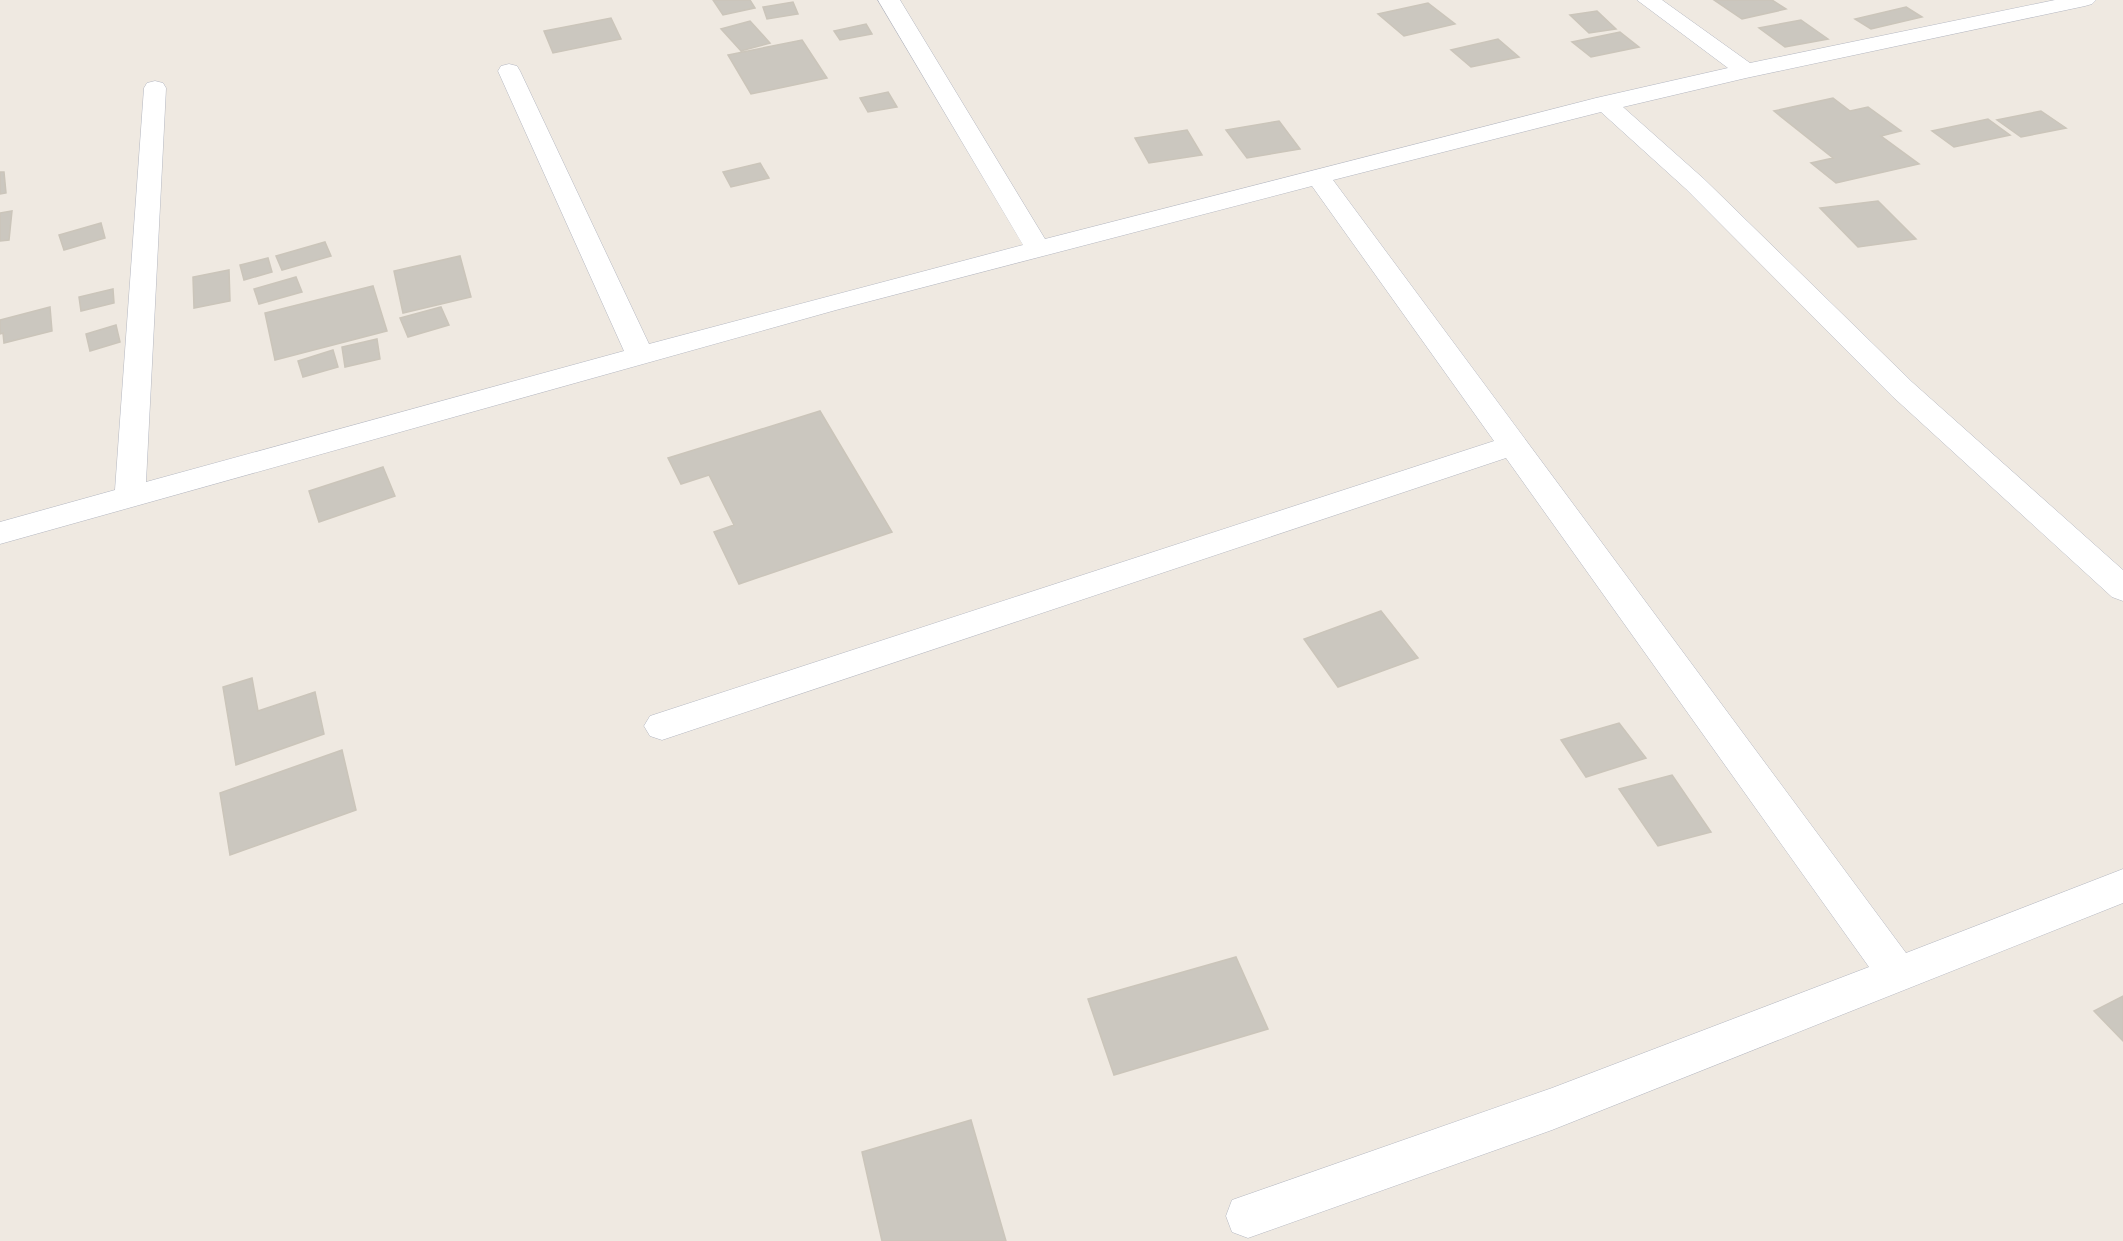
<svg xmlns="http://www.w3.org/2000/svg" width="2123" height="1241" viewBox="0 0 2123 1241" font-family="Lato,sans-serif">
  <rect width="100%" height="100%" fill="#efe9e1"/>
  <!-- building -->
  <path fill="#cbc7bf" stroke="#cbc5ba" stroke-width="1.5" d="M 713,0 L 750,0 L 755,8 L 723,15 Z
    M 1714,0 L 1772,0 L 1786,9 L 1742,19 Z
    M 793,2 L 798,14 L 767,19 L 763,7 Z
    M 1428,3 L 1455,24 L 1404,36 L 1378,14 Z
    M 1906,7 L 1922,17 L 1871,29 L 1855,19 Z
    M 1597,11 L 1616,29 L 1589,33 L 1570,15 Z
    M 611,18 L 621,39 L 553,53 L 544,31 Z
    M 1801,20 L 1828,39 L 1785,47 L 1759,28 Z
    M 750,21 L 770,43 L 741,51 L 721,29 Z
    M 866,24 L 872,34 L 840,40 L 834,31 Z
    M 1620,32 L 1639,47 L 1591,57 L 1572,42 Z
    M 1498,39 L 1519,57 L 1471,67 L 1451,50 Z
    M 802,40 L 827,78 L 751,94 L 728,55 Z
    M 888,92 L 897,107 L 868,112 L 860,98 Z
    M 1833,98 L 1850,111 L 1868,107 L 1901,131 L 1881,136 L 1919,164 L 1836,183 L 1811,163 L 1833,158 L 1774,111 Z
    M 2041,111 L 2066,128 L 2021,137 L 1997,120 Z
    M 1988,119 L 2010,135 L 1954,147 L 1932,131 Z
    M 1279,121 L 1300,149 L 1247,158 L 1226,130 Z
    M 1187,130 L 1202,155 L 1149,163 L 1135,138 Z
    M 760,163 L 769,178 L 731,187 L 723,172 Z
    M 0,172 L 4,172 L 6,193 L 0,194 Z
    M 1878,201 L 1916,239 L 1858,247 L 1820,208 Z
    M 12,211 L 9,240 L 0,241 L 0,213 Z
    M 101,223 L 105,238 L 64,250 L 59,235 Z
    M 325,242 L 331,256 L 282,270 L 276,256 Z
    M 460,256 L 471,297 L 403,313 L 394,271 Z
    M 268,258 L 272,272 L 244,280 L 240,265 Z
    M 229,270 L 230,301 L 194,308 L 193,277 Z
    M 296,277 L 302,292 L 259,304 L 254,289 Z
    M 373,286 L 387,331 L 275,360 L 265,313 Z
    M 113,289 L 114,303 L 81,311 L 79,297 Z
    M 50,307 L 52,331 L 4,343 L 3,333 L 0,334 L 0,320 Z
    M 441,307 L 449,325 L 408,337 L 400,318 Z
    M 116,325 L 120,342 L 90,351 L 86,334 Z
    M 377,339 L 380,359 L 345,367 L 342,347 Z
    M 333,350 L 338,367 L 303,377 L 298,361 Z
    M 820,411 L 892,532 L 739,584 L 714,532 L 734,525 L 709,475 L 681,484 L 668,458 Z
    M 383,467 L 395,496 L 319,522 L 309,491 Z
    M 1381,611 L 1418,658 L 1338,687 L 1304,639 Z
    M 252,678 L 258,711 L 315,692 L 324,734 L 236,765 L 223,687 Z
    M 1619,723 L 1646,758 L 1586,777 L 1561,740 Z
    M 342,750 L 356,810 L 230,855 L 220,793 Z
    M 1672,775 L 1711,832 L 1658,846 L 1619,789 Z
    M 1236,957 L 1268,1029 L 1114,1075 L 1088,999 Z
    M 2123,996 L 2123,1041 L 2094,1011 Z
    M 971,1120 L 1006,1241 L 882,1241 L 862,1152 Z"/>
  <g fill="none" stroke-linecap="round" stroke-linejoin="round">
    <defs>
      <path id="minor" d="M 878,0 L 900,0 L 1045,239 L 1596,98 L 1728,68 L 1637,0 L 1662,0 L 1750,63 L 2055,0 L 2096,0 L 2092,4 L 2085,6 L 1746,78 L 1623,107 L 1704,179 L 1912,382 L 2123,570 L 2123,601 L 2112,597 L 1892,396 L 1686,189 L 1601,112 L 1333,180 L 1906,953 L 2123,869 L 2123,903 L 1552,1130 L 1248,1238 L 1232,1232 L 1226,1216 L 1232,1200 L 1552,1088 L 1869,967 L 1506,458 L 662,740 L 650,736 L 644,726 L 650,716 L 1494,441 L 1312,186 L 836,310 L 0,544 L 0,522 L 115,490 L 144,88 L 147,83 L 155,81 L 163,83 L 166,88 L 146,482 L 624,351 L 498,71 L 501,66 L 509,64 L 517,66 L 520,71 L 649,344 L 1023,245 Z"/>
    </defs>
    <!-- minor casing -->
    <use href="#minor" stroke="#b4b7c1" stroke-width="1"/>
    <!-- minor -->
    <use href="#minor" fill="#fff" fill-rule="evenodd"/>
  </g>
</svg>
